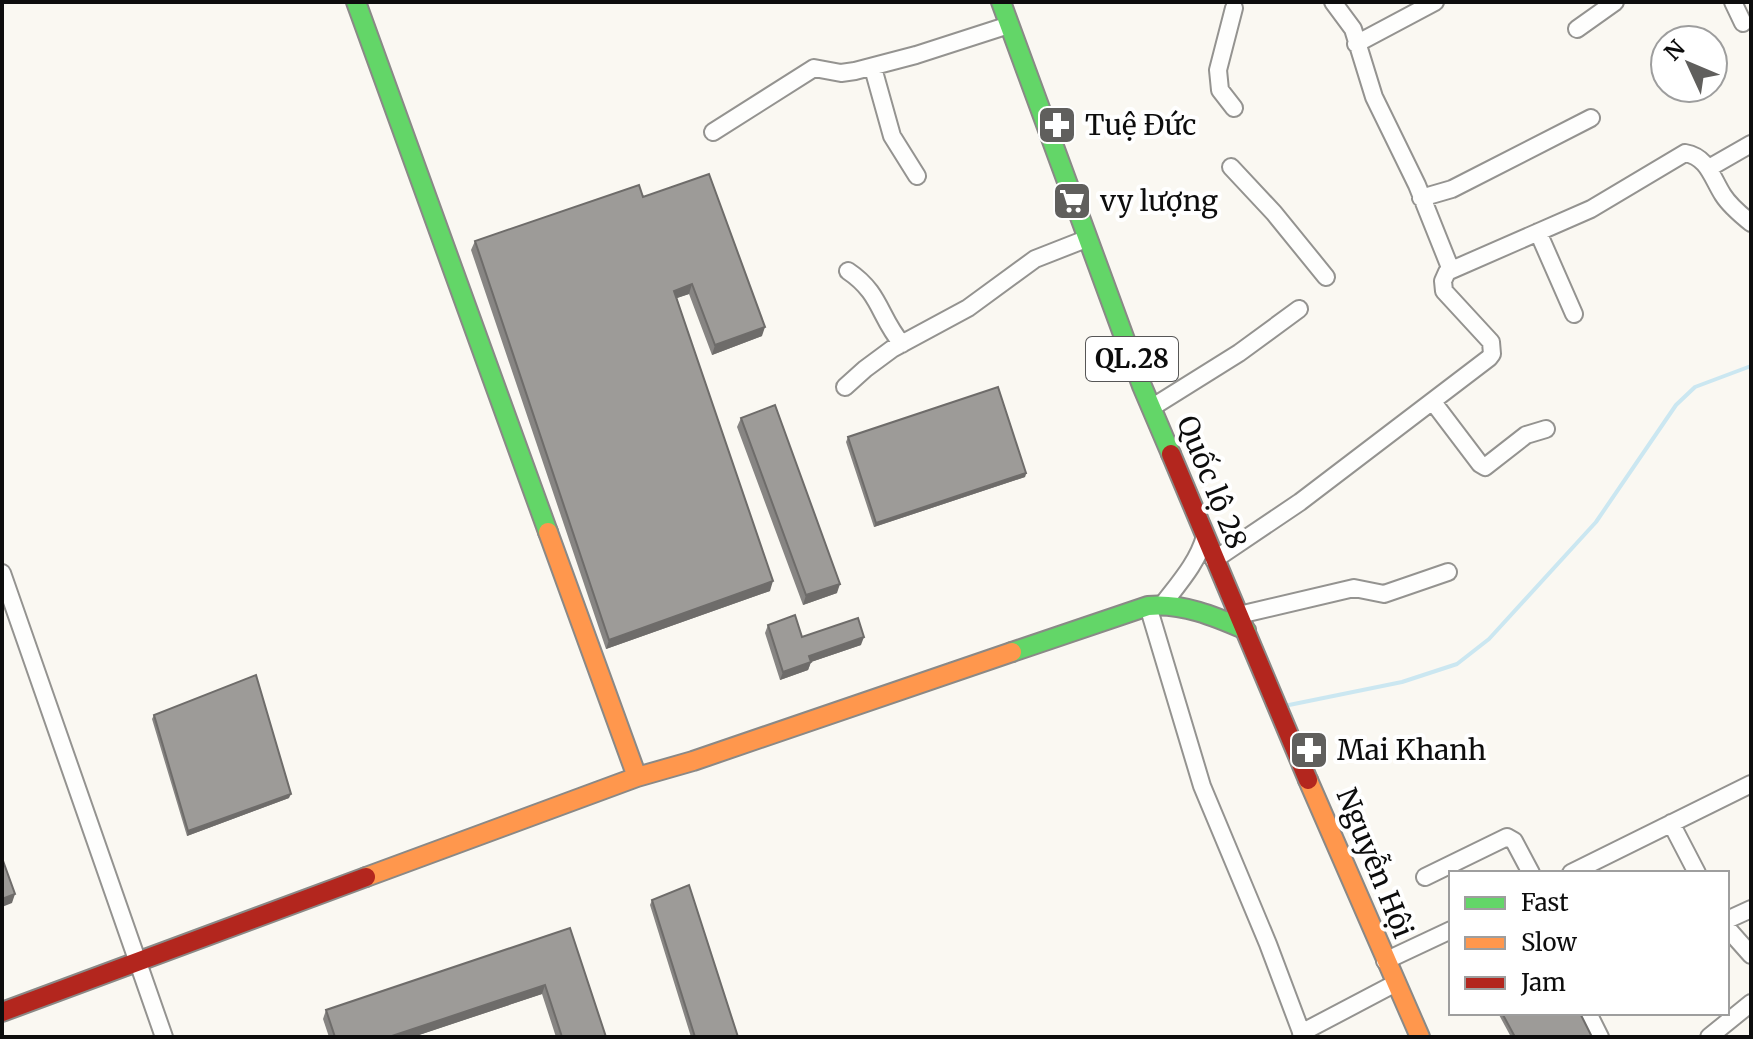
<svg xmlns="http://www.w3.org/2000/svg" width="1753" height="1039" viewBox="0 0 1753 1039" font-family="Merriweather,serif">
  <rect width="100%" height="100%" fill="#faf8f2"/>
  <g fill="none" stroke-linecap="round" stroke-linejoin="round">
    <!-- stream -->
    <path stroke="#cbe7f1" stroke-width="4" d="M 1289,705 L 1402,682 L 1457,664 L 1489,639 L 1596,522 L 1676,405 L 1695,387 L 1751,366"/>
    <defs>
      <path id="street" d="M 1333,2 L 1353,29 L 1374,97 L 1417,185 L 1451,270
        M 1733,2 L 1743,23
        M 1577,29 L 1615,2
        M 1356,44 L 1435,2
        M 873,68 L 892,136 L 917,176
        M 1234,108 L 1220,90 L 1218,70 L 1234,8
        M 713,132 L 814,68 L 841,73 L 855,71 L 916,55 L 1009,25
        M 1231,167 L 1274,213 L 1326,277
        M 1709,168 L 1751,144
        M 1421,198 L 1452,189 L 1591,118
        M 1538,232 L 1574,314
        M 848,271 C 881,293 879,317 902,344
        M 845,387 L 865,369 L 892,349 L 968,308 L 1035,259 L 1086,239
        M 1433,402 L 1480,464 L 1485,467 L 1526,435 L 1546,429
        M 1151,408 L 1239,353 L 1299,309
        M 1214,560 L 1300,502 L 1489,358 L 1492,354 L 1491,342 L 1444,291 L 1443,281 L 1447,272 L 1591,209 L 1685,153 C 1708,157 1712,178 1723,195 C 1730,206 1741,215 1751,223
        M 2,573 L 164,1037
        M 1163,604 C 1179,583 1198,562 1205,536
        M 1148,606 L 1202,786 L 1268,944 L 1303,1037
        M 1239,615 L 1354,588 L 1384,594 L 1448,572
        M 1671,823 L 1697,873
        M 1571,873 L 1751,784
        M 1425,877 L 1507,837 L 1514,841 L 1531,873
        M 1727,920 L 1751,909
        M 1727,928 L 1751,955
        M 1385,961 L 1451,930
        M 1588,1013 L 1600,1037
        M 1301,1033 L 1396,983
        M 1709,1037 L 1751,1003"/>
      <path id="fast" d="M 356,2 L 548,532
        M 1001,2 L 1142,386 L 1171,454
        M 1012,652 L 1148,606 C 1183,603 1214,616 1246,630"/>
      <path id="slow" d="M 548,532 L 637,777
        M 1308,780 L 1420,1037
        M 366,877 L 637,777 L 693,761 L 1012,652"/>
      <path id="jam" d="M 1171,454 L 1308,780
        M 2,1012 L 366,877"/>
    </defs>
    <!-- street casing -->
    <use href="#street" stroke="#949390" stroke-width="20"/>
    <!-- fast casing -->
    <use href="#fast" stroke="#8a8987" stroke-width="22"/>
    <!-- slow casing -->
    <use href="#slow" stroke="#8a8987" stroke-width="22"/>
    <!-- jam casing -->
    <use href="#jam" stroke="#8a8987" stroke-width="22"/>
    <!-- street -->
    <use href="#street" stroke="#fefefd" stroke-width="16"/>
    <!-- fast -->
    <use href="#fast" stroke="#63d668" stroke-width="18"/>
    <!-- slow -->
    <use href="#slow" stroke="#ff974d" stroke-width="18"/>
    <!-- jam -->
    <use href="#jam" stroke="#b3261e" stroke-width="18"/>
  </g>
  <!-- wall -->
  <path fill="#878583" d="M 643,197 L 762,336 L 712,355 L 689,294 L 677,298 L 770,591 L 606,649 L 471,250 L 475,241 Z
    M 741,418 L 837,593 L 803,605 L 737,427 Z
    M 848,437 L 1026,473 L 1025,477 L 874,527 L 846,442 Z
    M 768,625 L 802,637 L 861,645 L 811,662 L 808,670 L 780,680 L 765,633 Z
    M 154,715 L 289,798 L 187,836 L 152,719 Z
    M 652,900 L 738,1037 L 691,1037 L 650,905 Z
    M 570,928 L 606,1037 L 556,1037 L 542,994 L 413,1037 L 329,1037 L 323,1019 L 326,1010 Z
    M 1498,1013 L 1580,1013 L 1592,1037 L 1511,1037 Z"/>
  <!-- shaded-wall -->
  <path fill="#6e6c6a" d="M 692,284 L 689,294 L 671,300 L 674,291 Z
    M 765,327 L 762,336 L 712,355 L 715,345 Z
    M 1026,473 L 1025,477 L 874,527 L 876,523 Z
    M 773,581 L 770,591 L 606,649 L 609,640 Z
    M 840,584 L 837,593 L 803,605 L 806,595 Z
    M 864,637 L 861,645 L 811,662 L 808,670 L 780,680 L 783,672 L 809,656 Z
    M 291,794 L 289,798 L 187,836 L 188,831 Z
    M 15,894 L 12,903 L 2,907 L 2,899 Z
    M 545,985 L 542,994 L 413,1037 L 389,1037 Z"/>
  <!-- building -->
  <path fill="#9d9b98" stroke="#6e6c6a" stroke-width="2" d="M 709,174 L 765,327 L 715,345 L 692,284 L 674,291 L 773,581 L 609,640 L 475,241 L 639,185 L 643,197 Z
    M 998,387 L 1026,473 L 876,523 L 848,437 Z
    M 775,405 L 840,584 L 806,595 L 741,418 Z
    M 795,615 L 802,637 L 858,618 L 864,637 L 809,656 L 811,662 L 783,672 L 768,625 Z
    M 256,675 L 291,794 L 188,831 L 154,715 Z
    M 2,858 L 15,894 L 2,899 Z
    M 689,885 L 738,1037 L 695,1037 L 652,900 Z
    M 570,928 L 606,1037 L 562,1037 L 545,985 L 389,1037 L 335,1037 L 326,1010 Z
    M 1502,1013 L 1580,1013 L 1592,1037 L 1515,1037 Z"/>
  <!-- icons -->
  <defs>
    <symbol id="pharmacy-square" viewBox="-11 -11 22 22"><rect x="-9" y="-9" width="18" height="18" rx="4" fill="#605f5d" stroke="#fff"/><path d="M-2-6h4v4h4v4h-4v4h-4v-4h-4v-4h4Z" fill="#fff"/></symbol>
    <symbol id="supermarket-square" viewBox="-11 -11 22 22"><rect x="-9" y="-9" width="18" height="18" rx="4" fill="#605f5d" stroke="#fff"/><path d="M-6-5.5h2.5l.6 2H6L4.5 2H-2.5L-4.4-4H-6ZM-1.5 3.2a1.3 1.3 0 1 0 .1 0ZM3 3.2a1.3 1.3 0 1 0 .1 0Z" fill="#fff"/></symbol>
  </defs>
  <g fill-rule="evenodd">
    <use href="#pharmacy-square" x="1035" y="103" width="44" height="44"/>
    <use href="#supermarket-square" x="1050" y="179" width="44" height="44"/>
    <use href="#pharmacy-square" x="1287" y="728" width="44" height="44"/>
  </g>
  <g text-anchor="middle" stroke-width="8" stroke-linejoin="round" paint-order="stroke">
    <!-- shield labels -->
    <rect fill="#fff" stroke="#565656" stroke-width="2" x="1086" y="337" width="92" height="44" rx="6"/>
    <g font-size="26" font-weight="bold" fill="#0d0d0d">
      <text x="1132" y="368">QL.28</text>
    </g>
    <!-- poi labels -->
    <g font-size="28" fill="#0d0d0d" stroke="#fff" text-anchor="start">
      <text x="1085" y="135">Tuệ Đức</text>
      <text x="1100" y="211">vy lượng</text>
      <text x="1337" y="760">Mai Khanh</text>
    </g>
    <!-- street labels -->
    <g font-size="28" fill="#0d0d0d" stroke="#fff">
      <text transform="translate(1212 482) rotate(68)" y="10">Quốc lộ 28</text>
      <text transform="translate(1375 863) rotate(68)" y="10">Nguyễn Hội</text>
    </g>
  </g>
  <!-- border -->
  <rect width="1753" height="1039" fill="none" stroke="#0d0d0d" stroke-width="8"/>
  <!-- legend -->
  <rect x="1449" y="871" width="280" height="144" fill="#ffffff" stroke="#9e9e9e" stroke-width="2"/>
  <rect x="1465" y="897" width="40" height="12" fill="#63d668" stroke="#9e9e9e" stroke-width="2"/>
  <text x="1521" y="911" font-size="24" fill="#0d0d0d">Fast</text>
  <rect x="1465" y="937" width="40" height="12" fill="#ff974d" stroke="#9e9e9e" stroke-width="2"/>
  <text x="1521" y="951" font-size="24" fill="#0d0d0d">Slow</text>
  <rect x="1465" y="977" width="40" height="12" fill="#b3261e" stroke="#9e9e9e" stroke-width="2"/>
  <text x="1521" y="991" font-size="24" fill="#0d0d0d">Jam</text>
  <!-- north arrow -->
  <g transform="translate(1689 64) rotate(314)"><circle r="38" fill="#ffffff" stroke="#9e9e9e" stroke-width="2"/>
  <path d="M0-6L14 30L0 20L-14 30Z" fill="#605f5d"/>
  <text y="-12" font-size="22" font-weight="bold" text-anchor="middle" fill="#0d0d0d">N</text>
  </g>
</svg>
